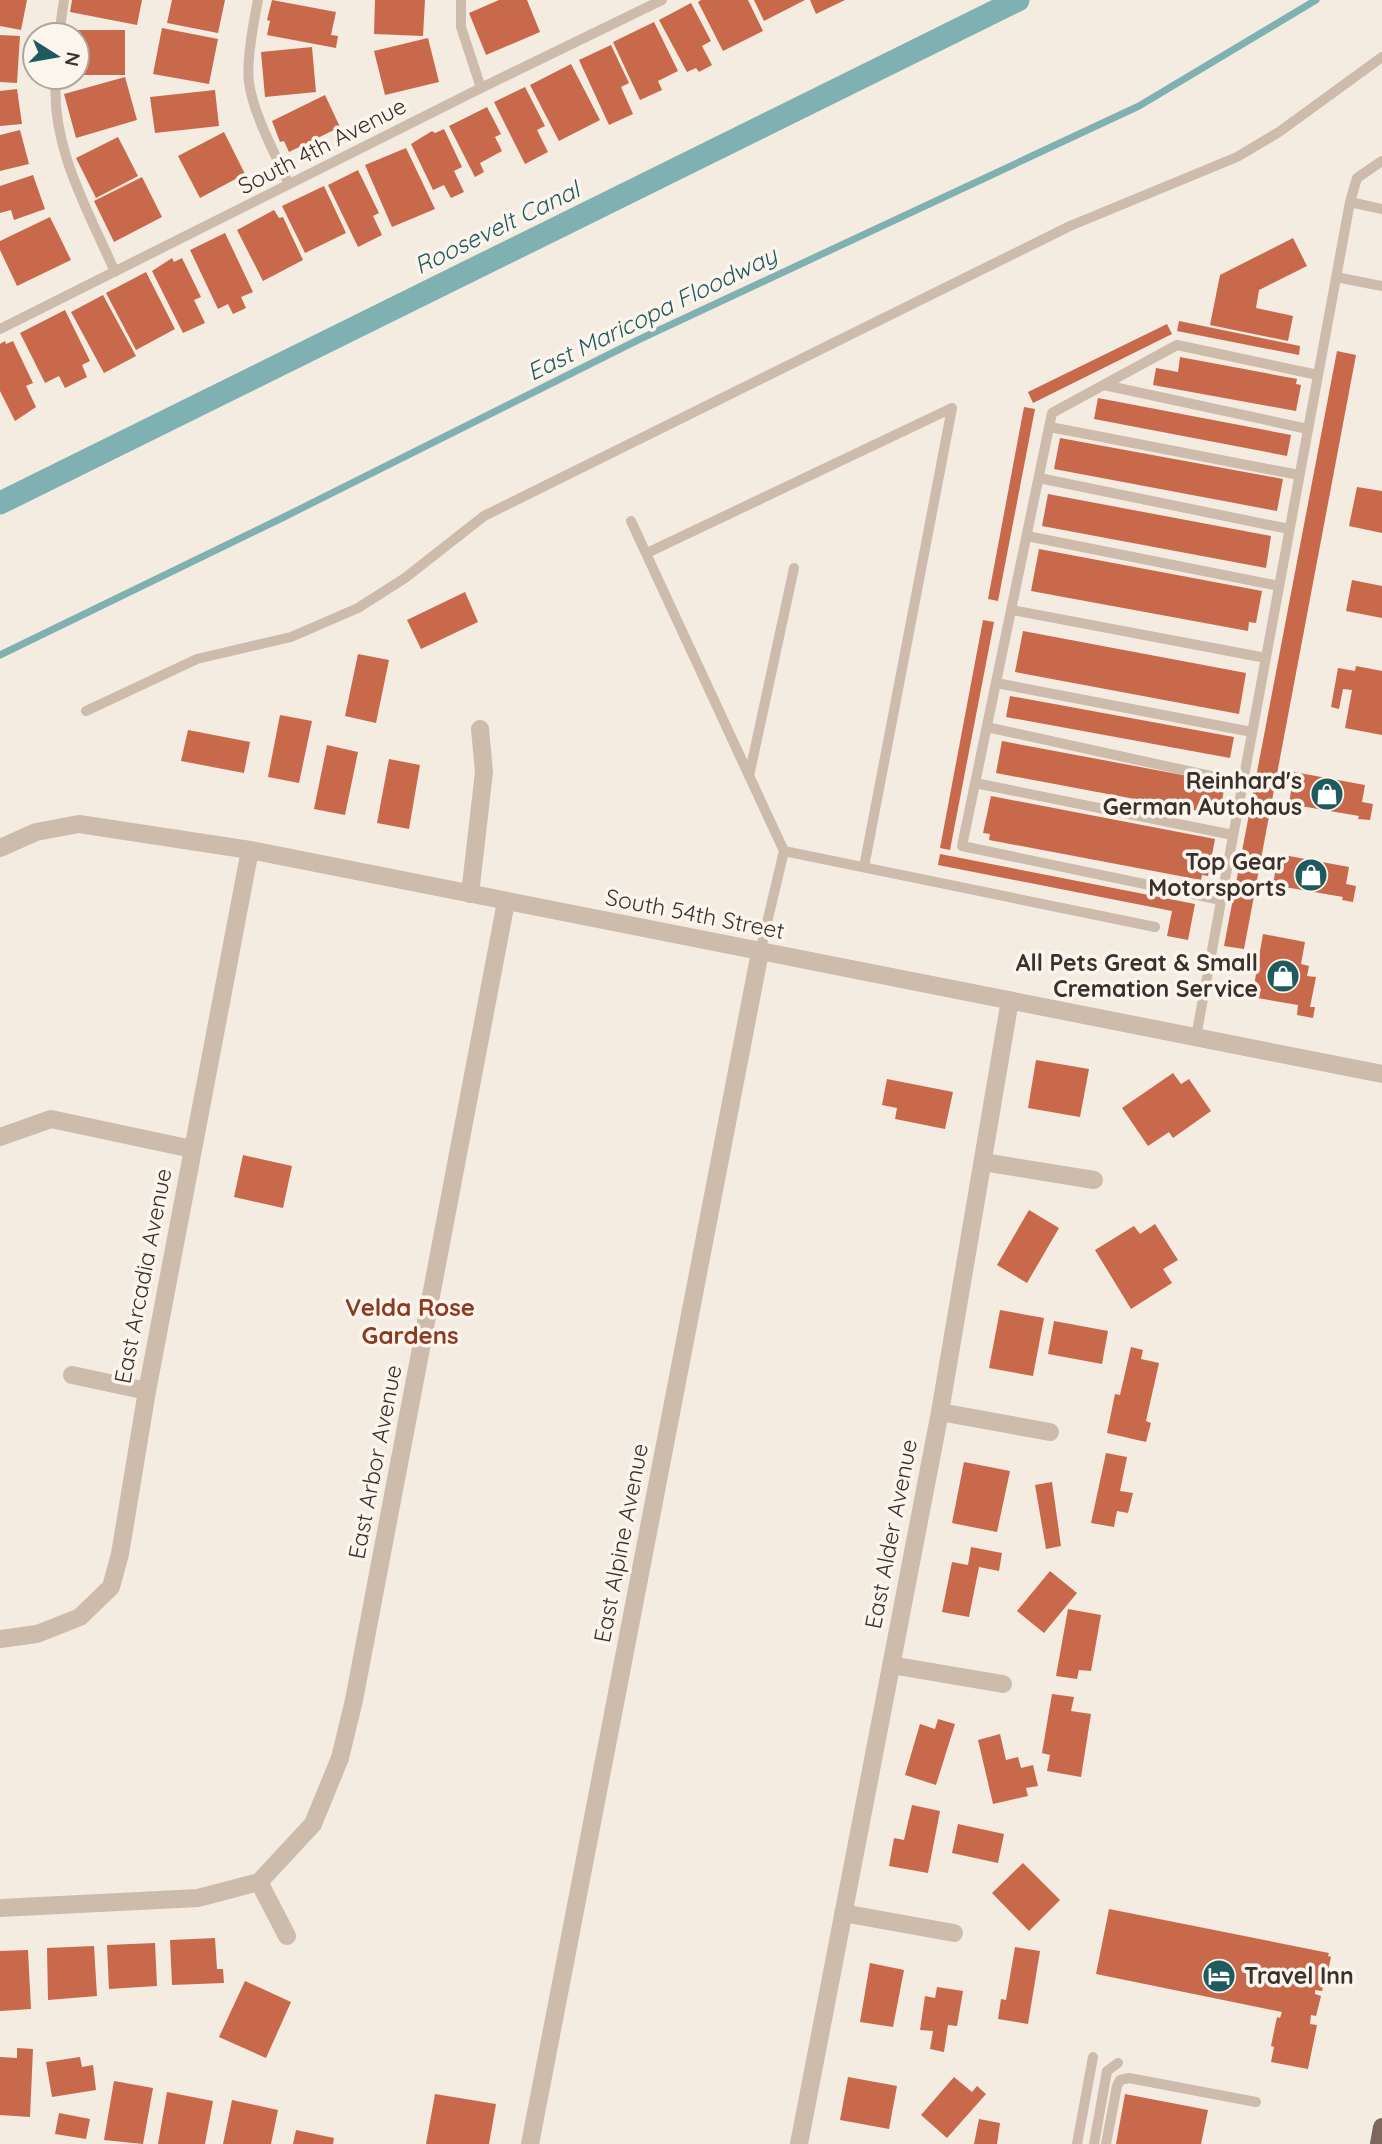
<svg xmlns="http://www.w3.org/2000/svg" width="1382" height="2144" viewBox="0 0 1382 2144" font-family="Quicksand,sans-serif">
  <rect width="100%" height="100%" fill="#f4ebe1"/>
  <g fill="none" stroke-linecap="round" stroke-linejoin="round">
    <!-- stream -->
    <path stroke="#7fb0b2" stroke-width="7" d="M 0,655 L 282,518 L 638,340 L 1139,106 L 1316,0"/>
    <!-- canal -->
    <path stroke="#7fb0b2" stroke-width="23" d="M 0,503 L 1018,0"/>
  </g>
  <!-- building -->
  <path fill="#c8694b" d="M 0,0 L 27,0 L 21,30 L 0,26 Z
    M 72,0 L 142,0 L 137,25 L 70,12 Z
    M 172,0 L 225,0 L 218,33 L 167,23 Z
    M 272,0 L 336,12 L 331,35 L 338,36 L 336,48 L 267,35 L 270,21 L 267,20 Z
    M 375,0 L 425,0 L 423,36 L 374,34 Z
    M 499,0 L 527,0 L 540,32 L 486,55 L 469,13 Z
    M 701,0 L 748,0 L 763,31 L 723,51 L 698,2 Z
    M 754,0 L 805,0 L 764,21 Z
    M 810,0 L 845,0 L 816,14 Z
    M 691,3 L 711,41 L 702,46 L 712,65 L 699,72 L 696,68 L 687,72 L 659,20 Z
    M 654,22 L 678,71 L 658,81 L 662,90 L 640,100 L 613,42 Z
    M 162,28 L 218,39 L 209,84 L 153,74 Z
    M 70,30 L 125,30 L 125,75 L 77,75 L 77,35 L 70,35 Z
    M 0,35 L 20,36 L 17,83 L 0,82 Z
    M 428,38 L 439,82 L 385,95 L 374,51 Z
    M 611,45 L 629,83 L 621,87 L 633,114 L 609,125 L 579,60 Z
    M 312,47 L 316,92 L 265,97 L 261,52 Z
    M 571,64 L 600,120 L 559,141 L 530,85 Z
    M 125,77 L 137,120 L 76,138 L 64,94 Z
    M 525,87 L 545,126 L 537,130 L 548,152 L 525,164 L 494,102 Z
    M 17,89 L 22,124 L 0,126 L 0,91 Z
    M 215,90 L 219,126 L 155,133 L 150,97 Z
    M 325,95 L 340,127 L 289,152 L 284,141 L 280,142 L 272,121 Z
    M 487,107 L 501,134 L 495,137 L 502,151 L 480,163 L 484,172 L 475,177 L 449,126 Z
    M 444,129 L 462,167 L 454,171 L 464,192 L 451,198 L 444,185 L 433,190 L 411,144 L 432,131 L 435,133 Z
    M 20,130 L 29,164 L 0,171 L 0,135 Z
    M 224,132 L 245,174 L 200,198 L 178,156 Z
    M 118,137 L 138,176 L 96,198 L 76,158 Z
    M 406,148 L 435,209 L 392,227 L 365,165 Z
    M 358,170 L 379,213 L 373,216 L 382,235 L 358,247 L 328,185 Z
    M 33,175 L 45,209 L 14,220 L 11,210 L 0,213 L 0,186 Z
    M 142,177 L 162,217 L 114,242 L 94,201 Z
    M 324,186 L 346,233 L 305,253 L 282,206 Z
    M 274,210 L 279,218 L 283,217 L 303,260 L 263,281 L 237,230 Z
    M 50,217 L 71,260 L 17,286 L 0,250 L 0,241 Z
    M 225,233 L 253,292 L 241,297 L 246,308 L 233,314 L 228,304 L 218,309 L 190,250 Z
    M 1293,238 L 1307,266 L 1259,290 L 1256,308 L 1293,316 L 1288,341 L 1210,325 L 1220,275 Z
    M 172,258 L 174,262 L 182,258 L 201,297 L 194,300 L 205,323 L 183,333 L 152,271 Z
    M 146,272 L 175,329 L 136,350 L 106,293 Z
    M 103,295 L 136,356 L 104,373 L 71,312 Z
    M 65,310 L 90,361 L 82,365 L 87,377 L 65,388 L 59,376 L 45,383 L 20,333 Z
    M 1179,321 L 1300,346 L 1299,355 L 1177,331 Z
    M 1167,324 L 1172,334 L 1033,403 L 1028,392 Z
    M 5,341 L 6,344 L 13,341 L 33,383 L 26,386 L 36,407 L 15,421 L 0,391 L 0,344 Z
    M 1337,351 L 1356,355 L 1244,949 L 1224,946 Z
    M 1180,357 L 1297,379 L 1296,384 L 1301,385 L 1296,411 L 1153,385 L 1156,368 L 1178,372 Z
    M 1098,398 L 1291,435 L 1287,456 L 1094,419 Z
    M 1024,407 L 1035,409 L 998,601 L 988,599 Z
    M 1060,438 L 1283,479 L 1277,511 L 1054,469 Z
    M 1357,487 L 1382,491 L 1382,533 L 1349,526 Z
    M 1048,494 L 1271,536 L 1266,568 L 1042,526 Z
    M 1039,549 L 1262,591 L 1256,623 L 1249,622 L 1248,631 L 1031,591 Z
    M 1352,580 L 1382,586 L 1382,618 L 1346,611 Z
    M 465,592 L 478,622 L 421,649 L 407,620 Z
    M 983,620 L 994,622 L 950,850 L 940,848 Z
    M 1023,631 L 1246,673 L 1239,714 L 1015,672 Z
    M 358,654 L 389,660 L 376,723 L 345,716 Z
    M 1356,666 L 1382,671 L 1382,735 L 1345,728 L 1352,690 L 1343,689 L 1339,709 L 1331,707 L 1338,668 L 1355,671 Z
    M 1010,696 L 1234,737 L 1230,758 L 1006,717 Z
    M 280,715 L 312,721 L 299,783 L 268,777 Z
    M 188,730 L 250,742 L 244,773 L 181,761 Z
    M 1002,741 L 1225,783 L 1220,815 L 996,773 Z
    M 327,745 L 358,752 L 345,815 L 314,809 Z
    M 389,759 L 420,765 L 409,829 L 377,823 Z
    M 1294,772 L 1365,785 L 1362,802 L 1373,804 L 1370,820 L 1358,819 L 1359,816 L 1289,804 Z
    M 991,796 L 1215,839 L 1208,876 L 1202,875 L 1201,880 L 989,840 L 990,834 L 983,833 Z
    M 940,854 L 1195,904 L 1188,940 L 1167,936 L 1172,911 L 938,865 Z
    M 1278,854 L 1349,867 L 1346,884 L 1356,886 L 1353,902 L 1342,900 L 1343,897 L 1273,885 Z
    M 1263,934 L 1305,942 L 1301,964 L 1309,966 L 1307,976 L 1316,977 L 1310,1007 L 1315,1007 L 1313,1018 L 1297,1015 L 1298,1005 L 1252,997 Z
    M 1036,1060 L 1089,1069 L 1080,1117 L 1028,1108 Z
    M 1173,1073 L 1181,1084 L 1189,1079 L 1211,1111 L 1173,1138 L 1169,1132 L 1148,1146 L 1122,1108 Z
    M 887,1079 L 953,1092 L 945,1129 L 895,1119 L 897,1108 L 882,1105 Z
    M 243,1155 L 292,1166 L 283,1208 L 234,1197 Z
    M 1029,1210 L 1059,1228 L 1027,1283 L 997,1265 Z
    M 1155,1224 L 1178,1260 L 1163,1269 L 1172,1283 L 1131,1309 L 1095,1250 L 1134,1226 L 1140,1234 Z
    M 1000,1310 L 1044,1318 L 1033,1376 L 989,1368 Z
    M 1054,1321 L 1108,1331 L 1102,1364 L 1048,1354 Z
    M 1131,1347 L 1143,1350 L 1141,1359 L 1159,1363 L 1146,1421 L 1151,1423 L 1146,1442 L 1107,1433 L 1115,1394 L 1120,1395 Z
    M 1106,1453 L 1127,1457 L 1120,1491 L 1133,1493 L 1128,1513 L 1117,1511 L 1114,1527 L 1091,1523 Z
    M 964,1462 L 1010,1471 L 997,1532 L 952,1523 Z
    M 1052,1482 L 1061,1546 L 1046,1549 L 1035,1485 Z
    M 971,1547 L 1002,1553 L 999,1571 L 979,1567 L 969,1617 L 942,1612 L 952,1562 L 968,1565 Z
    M 1050,1571 L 1077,1593 L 1044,1633 L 1017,1611 Z
    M 1068,1609 L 1101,1615 L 1091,1671 L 1079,1670 L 1077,1679 L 1056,1676 Z
    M 1052,1694 L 1074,1697 L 1071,1711 L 1091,1714 L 1081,1777 L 1047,1771 L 1050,1755 L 1042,1753 Z
    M 938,1719 L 955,1724 L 936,1785 L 905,1775 L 920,1724 L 935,1729 Z
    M 1000,1734 L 1006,1760 L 1018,1757 L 1021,1768 L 1033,1765 L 1038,1786 L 1026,1788 L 1028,1796 L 993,1804 L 978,1740 Z
    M 912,1805 L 940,1811 L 928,1873 L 889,1866 L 894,1838 L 904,1840 Z
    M 958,1824 L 1004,1834 L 998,1863 L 952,1853 Z
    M 1023,1863 L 1060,1900 L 1029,1931 L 992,1893 Z
    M 1109,1909 L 1329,1953 L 1328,1956 L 1331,1957 L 1326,1981 L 1325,1980 L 1322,1991 L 1315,1990 L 1315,1994 L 1321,1996 L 1316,2016 L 1311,2015 L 1310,2024 L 1317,2025 L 1308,2069 L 1271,2062 L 1274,2047 L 1271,2046 L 1277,2017 L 1280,2018 L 1282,2012 L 1096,1974 Z
    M 215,1938 L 217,1969 L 223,1969 L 224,1983 L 172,1985 L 170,1940 Z
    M 155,1943 L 157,1986 L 109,1989 L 107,1945 Z
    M 94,1946 L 97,1996 L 48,2000 L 47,1948 Z
    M 1015,1947 L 1040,1951 L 1028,2024 L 998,2019 L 1001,1999 L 1006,2000 Z
    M 28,1950 L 31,2009 L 0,2011 L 0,1951 Z
    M 870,1963 L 904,1970 L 893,2027 L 860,2022 Z
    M 245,1981 L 291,2002 L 266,2058 L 219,2037 Z
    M 937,1987 L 963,1991 L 957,2026 L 948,2025 L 944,2052 L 930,2049 L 933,2031 L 920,2030 L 925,1996 L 935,1998 Z
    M 17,2048 L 33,2049 L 30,2117 L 0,2115 L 0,2057 L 17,2058 Z
    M 80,2057 L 82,2067 L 93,2065 L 96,2090 L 52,2097 L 46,2062 Z
    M 848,2077 L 897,2086 L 889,2129 L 840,2120 Z
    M 954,2077 L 972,2092 L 977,2086 L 986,2094 L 947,2138 L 921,2115 Z
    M 114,2081 L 153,2088 L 143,2144 L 104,2140 Z
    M 167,2092 L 213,2101 L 205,2144 L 158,2144 Z
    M 435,2094 L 496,2104 L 489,2144 L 426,2144 Z
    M 1125,2094 L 1208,2110 L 1201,2144 L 1116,2144 Z
    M 232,2100 L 278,2110 L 271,2144 L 223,2144 Z
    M 59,2113 L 90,2119 L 86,2139 L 55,2134 Z
    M 979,2119 L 1000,2123 L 997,2144 L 974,2144 Z
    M 296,2130 L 334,2138 L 333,2144 L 293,2144 Z"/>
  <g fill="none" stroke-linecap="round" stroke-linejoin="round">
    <!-- lane -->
    <path stroke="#cdbbac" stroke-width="10" d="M 258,0 C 254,20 246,62 249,82 C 252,111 276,156 289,184
      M 461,0 L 461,27 L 481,88
      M 59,35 L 64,0
      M 56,77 C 50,146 88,210 115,272
      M 1350,202 L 1382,209
      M 1336,277 L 1382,286
      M 0,329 L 481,88 L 662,0
      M 1104,385 L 1308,429
      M 1050,427 L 1299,475
      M 1039,478 L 1289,529
      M 631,521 L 784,851 L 760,952
      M 1027,536 L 1279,586
      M 647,553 L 952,408
      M 1012,610 L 1266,658
      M 996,683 L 1252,732
      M 86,711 L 197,659 L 291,637 L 358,608 L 405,578 L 484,516 L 1070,226 L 1237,157 L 1279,132 L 1382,57
      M 987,727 L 1243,783
      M 749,776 L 794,568
      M 975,783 L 1233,835
      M 784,851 L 1155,927
      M 864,867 L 952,408
      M 1221,900 L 962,846 L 1052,413 L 1177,345 L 1318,375
      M 1196,1037 L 1350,202 L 1357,178 L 1382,161
      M 1077,2144 L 1093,2057
      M 1094,2144 L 1107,2071 L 1118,2063
      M 1106,2144 L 1117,2086 L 1120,2080 L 1129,2078 L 1256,2102"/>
    <!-- street -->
    <path stroke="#cdbbac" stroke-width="18" d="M 0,848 L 36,832 L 79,824 L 250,850 L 1382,1074
      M 470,894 L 484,772 L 480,729
      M 0,1137 L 51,1119 L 192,1149
      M 983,1162 L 1094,1180
      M 72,1375 L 147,1391
      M 940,1412 L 1050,1432
      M 0,1639 L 37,1634 L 80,1617 L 111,1587 L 120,1554 L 147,1391 L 250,850
      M 891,1665 L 1003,1684
      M 259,1882 L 287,1936
      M 0,1908 L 198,1898 L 259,1882 L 313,1824 L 340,1758 L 354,1700 L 506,902
      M 843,1913 L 954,1933
      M 530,2144 L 760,952
      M 799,2144 L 940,1412 L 1010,1000"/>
    <!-- primary -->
    <path stroke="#7d675c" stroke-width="18" d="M 1379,2144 L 1382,2127"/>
  </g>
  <!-- icons -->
  <defs>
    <symbol id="shop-disc" viewBox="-11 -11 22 22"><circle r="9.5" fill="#1f5a5e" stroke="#fbf5ee"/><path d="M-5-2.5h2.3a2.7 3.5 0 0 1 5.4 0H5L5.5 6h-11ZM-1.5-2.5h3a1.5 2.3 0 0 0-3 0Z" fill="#fff"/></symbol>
    <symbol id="hotel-disc" viewBox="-11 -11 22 22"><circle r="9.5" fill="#1f5a5e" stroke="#fbf5ee"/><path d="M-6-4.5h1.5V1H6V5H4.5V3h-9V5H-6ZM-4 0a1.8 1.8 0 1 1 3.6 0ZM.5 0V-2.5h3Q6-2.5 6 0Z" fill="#fff"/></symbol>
  </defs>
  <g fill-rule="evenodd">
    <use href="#shop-disc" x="1308" y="775" width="38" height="38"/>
    <use href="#shop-disc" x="1292" y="856" width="38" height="38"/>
    <use href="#shop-disc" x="1264" y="957" width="38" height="38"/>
    <use href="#hotel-disc" x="1200" y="1957" width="38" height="38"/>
  </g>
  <g text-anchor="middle" stroke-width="7" stroke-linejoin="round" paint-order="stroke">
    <!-- street labels -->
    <g font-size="23" fill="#3b302b" stroke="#fbf5ee">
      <text transform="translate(322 146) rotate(-27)" y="8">South 4th Avenue</text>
      <text transform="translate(695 914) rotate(11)" y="8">South 54th Street</text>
      <text transform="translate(143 1276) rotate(-79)" y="8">East Arcadia Avenue</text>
      <text transform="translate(375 1462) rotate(-79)" y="8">East Arbor Avenue</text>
      <text transform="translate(891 1534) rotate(-79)" y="8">East Alder Avenue</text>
      <text transform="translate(621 1543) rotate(-79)" y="8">East Alpine Avenue</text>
    </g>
    <!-- poi labels -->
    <g font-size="23" font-weight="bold" fill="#3b302b" stroke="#fbf5ee" text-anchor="end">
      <text x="1302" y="789">Reinhard's<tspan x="1302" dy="26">German Autohaus</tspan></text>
      <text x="1286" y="870">Top Gear<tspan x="1286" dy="26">Motorsports</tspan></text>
      <text x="1258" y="971">All Pets Great &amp; Small<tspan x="1258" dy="26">Cremation Service</tspan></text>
      <text x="1244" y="1984" text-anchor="start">Travel Inn</text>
    </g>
    <!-- water labels -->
    <g font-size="24" font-style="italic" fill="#1f5a5e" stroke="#fbf5ee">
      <text transform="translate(497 228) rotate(-26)" y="8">Roosevelt Canal</text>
      <text transform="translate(652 314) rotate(-26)" y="8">East Maricopa Floodway</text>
    </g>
    <!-- neighbourhood labels -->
    <g font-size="24" font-weight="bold" fill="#8c3b22" stroke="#fbf5ee">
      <text x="410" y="1316">Velda Rose<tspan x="410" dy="28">Gardens</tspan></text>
    </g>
  </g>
  <!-- north arrow -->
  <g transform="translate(56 56) rotate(101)"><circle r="33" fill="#fbf5ee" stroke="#aea6a0" stroke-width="2"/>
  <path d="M0-5L12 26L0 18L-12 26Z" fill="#1f5a5e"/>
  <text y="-10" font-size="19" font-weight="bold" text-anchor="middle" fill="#3b302b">N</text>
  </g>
</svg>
